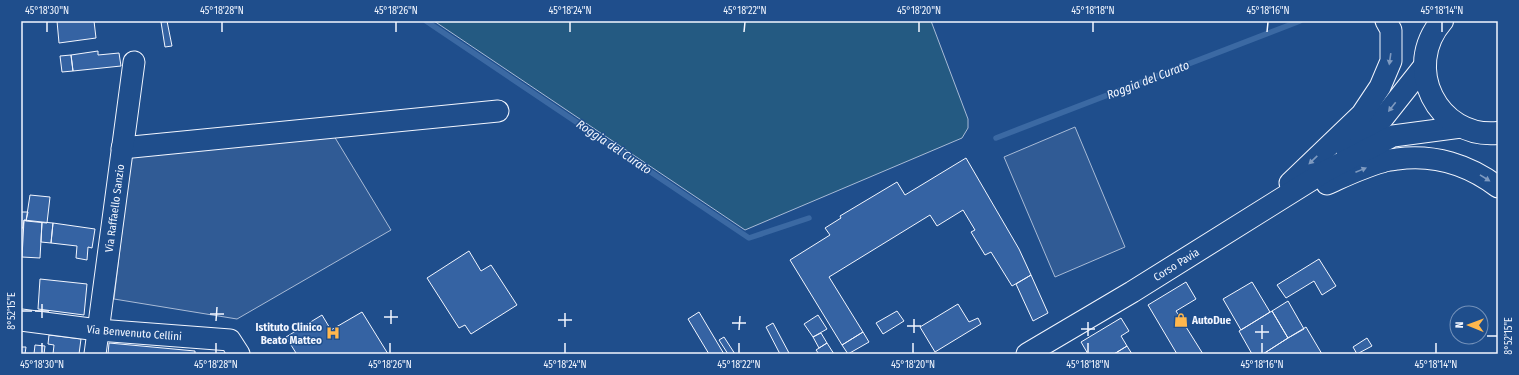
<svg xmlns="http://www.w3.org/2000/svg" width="1519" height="375" viewBox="0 0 1519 375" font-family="'Fira Sans Condensed',sans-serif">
  <rect width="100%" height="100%" fill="#1f4e8c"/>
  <!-- green -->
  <path fill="#245a82" stroke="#a8bbd7" d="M 434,21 L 931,21 L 968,119 L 968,128 L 962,138 L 745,230 Z"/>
  <!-- parking -->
  <path fill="#305b95" stroke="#a8bbd7" d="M 1075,127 L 1125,247 L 1055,277 L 1004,157 Z
    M 334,136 L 391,230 L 237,319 L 114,299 L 131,155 Z"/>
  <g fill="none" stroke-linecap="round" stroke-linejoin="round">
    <!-- stream -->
    <path stroke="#3b69a3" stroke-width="5.5" d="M 426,21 L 749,238 L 809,218
      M 996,138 L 1300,21"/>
  </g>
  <!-- building -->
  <path fill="#3563a3" stroke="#f2f6ff" d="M 57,21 L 94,21 L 96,38 L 59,43 Z
    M 167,21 L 172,46 L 165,47 L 161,22 Z
    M 98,51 L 98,55 L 119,53 L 121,66 L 73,71 L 71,55 Z
    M 71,55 L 73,71 L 62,72 L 60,56 Z
    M 966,158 L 1019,249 L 1031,275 L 1012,286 L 991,252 L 985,255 L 971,232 L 975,230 L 963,210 L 937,226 L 930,215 L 829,277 L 863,332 L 842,345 L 790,260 L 830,235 L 825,228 L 841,218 L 840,216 L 897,182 L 905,195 Z
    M 30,195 L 50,197 L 47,223 L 26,221 Z
    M 21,212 L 28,212 L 26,221 L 24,220 L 23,228 L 21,228 Z
    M 24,220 L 42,222 L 40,258 L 22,257 Z
    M 42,222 L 53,223 L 51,243 L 41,242 Z
    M 53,223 L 95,229 L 92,248 L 88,247 L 87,260 L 76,258 L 77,246 L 51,243 Z
    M 469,251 L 481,271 L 491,265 L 517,305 L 471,334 L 465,325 L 459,328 L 427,278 Z
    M 1319,259 L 1336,286 L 1322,295 L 1314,281 L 1286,298 L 1277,285 Z
    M 1031,275 L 1048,313 L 1033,321 L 1016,284 Z
    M 40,279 L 87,284 L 84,315 L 38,309 Z
    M 1186,282 L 1196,299 L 1176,311 L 1203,354 L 1177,354 L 1148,305 Z
    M 1252,282 L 1270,312 L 1241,330 L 1223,299 Z
    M 1288,301 L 1304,329 L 1288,338 L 1272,311 Z
    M 958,304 L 969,322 L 978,318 L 981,324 L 935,352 L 920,327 Z
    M 897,311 L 904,321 L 883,334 L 876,323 Z
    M 1272,311 L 1288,338 L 1263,354 L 1252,354 L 1239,331 Z
    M 362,312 L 388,354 L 293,354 L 296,353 L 286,337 L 322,315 L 331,330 Z
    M 699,312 L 724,354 L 709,354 L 688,319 Z
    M 818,315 L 827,329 L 813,337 L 804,324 Z
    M 1121,318 L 1129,331 L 1121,336 L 1127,346 L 1114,354 L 1088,354 L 1081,342 Z
    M 773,323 L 789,353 L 787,354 L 780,354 L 766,327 Z
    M 1306,327 L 1322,354 L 1263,354 L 1288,338 Z
    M 863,332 L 869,342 L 848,354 L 842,345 Z
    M 821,333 L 827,343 L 819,348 L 813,337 Z
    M 49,335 L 81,339 L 79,354 L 53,354 L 54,345 L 48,344 Z
    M 724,337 L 735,354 L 728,354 L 719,340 Z
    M 1367,338 L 1372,346 L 1357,354 L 1353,347 Z
    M 109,343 L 195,351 L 195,354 L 108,354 Z
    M 827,343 L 834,354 L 819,354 L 816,350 Z
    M 35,345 L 45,346 L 44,354 L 34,354 Z
    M 1127,346 L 1132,354 L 1114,354 Z
    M 21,347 L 26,347 L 25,354 L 21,354 Z"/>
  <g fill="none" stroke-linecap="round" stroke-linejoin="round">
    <defs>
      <g id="minor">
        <path d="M 122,148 L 498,111"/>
        <path d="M 1347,151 L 1383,118 L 1425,65"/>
        <path d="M 1290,183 L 1362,114 L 1380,87 L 1391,61 L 1391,30 L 1386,21"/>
        <path d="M 1327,184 C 1345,176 1363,167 1382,162 C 1386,160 1392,160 1397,159 C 1434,154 1469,165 1498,187"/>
        <path id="s1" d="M 21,320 L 98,330 L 230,340 L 239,354"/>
        <path id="s2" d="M 95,354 L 134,62"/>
        <path id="s3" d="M 1027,354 L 1132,292 L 1324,172 L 1393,136 L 1461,127"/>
      </g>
      <path id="major" d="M 1442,21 C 1402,67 1437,139 1498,133"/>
    </defs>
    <!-- minor casing -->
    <use href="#minor" stroke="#f2f6ff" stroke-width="23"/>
    <!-- major casing -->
    <use href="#major" stroke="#f2f6ff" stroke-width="24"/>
    <!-- minor -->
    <use href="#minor" stroke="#1f4e8c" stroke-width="21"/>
    <!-- major -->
    <use href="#major" stroke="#1f4e8c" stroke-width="22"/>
  </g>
  <!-- one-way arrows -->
  <defs><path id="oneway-solid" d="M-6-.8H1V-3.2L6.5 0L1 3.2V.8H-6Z"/></defs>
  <g fill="#7e9ac0">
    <use href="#oneway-solid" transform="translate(1390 59) rotate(98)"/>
    <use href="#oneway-solid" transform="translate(1392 107) rotate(128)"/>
    <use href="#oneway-solid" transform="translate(1313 160) rotate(136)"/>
    <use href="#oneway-solid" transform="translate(1361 170) rotate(-22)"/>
    <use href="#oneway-solid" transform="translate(1485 178) rotate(32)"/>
  </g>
  <!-- ticks -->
  <path fill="none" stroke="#f2f6ff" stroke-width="1.5" d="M 47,32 L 47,22M 222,32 L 222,22M 396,32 L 396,22M 570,32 L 570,22M 744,32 L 745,22M 919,32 L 919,22M 1093,32 L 1093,22M 1267,32 L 1268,22M 1442,32 L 1442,22M 22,311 L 32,311M 35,311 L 49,311M 210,314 L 224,314M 384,317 L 398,317M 42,318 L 42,304M 558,320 L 572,320M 216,321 L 217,307M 732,323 L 746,323M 391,324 L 391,310M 907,326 L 921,326M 565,327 L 565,313M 1081,329 L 1095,329M 739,330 L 740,316M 1255,332 L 1269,332M 914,333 L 914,319M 1088,336 L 1088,322M 1487,336 L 1497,336M 1262,339 L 1262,325M 42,353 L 42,343M 216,353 L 216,343M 390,353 L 390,343M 565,353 L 565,343M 739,353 L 739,343M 913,353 L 913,343M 1088,353 L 1088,343M 1262,353 L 1262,343M 1436,353 L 1436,343"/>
  <!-- icons -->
  <defs>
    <symbol id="shop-bare" viewBox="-9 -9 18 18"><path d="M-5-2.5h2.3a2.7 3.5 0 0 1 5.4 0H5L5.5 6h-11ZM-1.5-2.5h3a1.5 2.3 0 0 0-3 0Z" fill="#ffb74d" stroke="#1f4e8c" stroke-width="2.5" paint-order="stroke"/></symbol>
    <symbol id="hospital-bare" viewBox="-9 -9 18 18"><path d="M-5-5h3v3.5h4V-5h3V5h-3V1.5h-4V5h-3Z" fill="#ffb74d" stroke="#1f4e8c" stroke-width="2.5" paint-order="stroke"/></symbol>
  </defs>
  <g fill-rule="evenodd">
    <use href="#shop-bare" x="1171" y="310" width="20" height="20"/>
    <use href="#hospital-bare" x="323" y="323" width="20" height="20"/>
  </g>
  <g text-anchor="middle" stroke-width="3" stroke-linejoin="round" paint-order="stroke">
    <!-- street labels -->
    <g font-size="11" fill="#f2f6ff" stroke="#1f4e8c">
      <text dy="4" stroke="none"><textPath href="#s2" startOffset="147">Via Raffaello Sanzio</textPath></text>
      <text dy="4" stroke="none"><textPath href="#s3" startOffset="174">Corso Pavia</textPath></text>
      <text dy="4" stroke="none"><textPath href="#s1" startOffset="114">Via Benvenuto Cellini</textPath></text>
    </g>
    <!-- poi labels -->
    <g font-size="11" font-weight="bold" fill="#f2f6ff" stroke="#1f4e8c" text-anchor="start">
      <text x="1192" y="324">AutoDue</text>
      <text x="322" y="331" text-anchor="end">Istituto Clinico<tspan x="322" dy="13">Beato Matteo</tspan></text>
    </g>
    <!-- water labels -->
    <g font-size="12" font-style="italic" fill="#f2f6ff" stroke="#1f4e8c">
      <text transform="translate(1148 80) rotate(-21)" y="4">Roggia del Curato</text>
      <text transform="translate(614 147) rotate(34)" y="4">Roggia del Curato</text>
    </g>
  </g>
  <!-- border -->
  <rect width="1519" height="375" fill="none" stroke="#1f4e8c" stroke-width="44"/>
  <!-- north arrow -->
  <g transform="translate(1469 325) rotate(271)"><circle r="19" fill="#1f4e8c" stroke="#7391ba"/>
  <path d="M0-3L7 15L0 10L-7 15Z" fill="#ffb74d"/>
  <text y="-6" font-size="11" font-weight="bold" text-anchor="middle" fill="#f2f6ff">N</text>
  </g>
  <rect x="22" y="22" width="1475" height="331" fill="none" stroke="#f2f6ff" stroke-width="1.5"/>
  <g font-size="10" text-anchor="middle" fill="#f2f6ff">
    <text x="47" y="14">45°18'30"N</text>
    <text x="222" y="14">45°18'28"N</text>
    <text x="396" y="14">45°18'26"N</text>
    <text x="570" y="14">45°18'24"N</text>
    <text x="745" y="14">45°18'22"N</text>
    <text x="919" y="14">45°18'20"N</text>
    <text x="1093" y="14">45°18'18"N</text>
    <text x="1268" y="14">45°18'16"N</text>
    <text x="1442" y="14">45°18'14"N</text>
    <text transform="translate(11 311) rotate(-90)" y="4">8°52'15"E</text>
    <text transform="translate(1508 336) rotate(-90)" y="4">8°52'15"E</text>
    <text x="42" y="368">45°18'30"N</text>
    <text x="216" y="368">45°18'28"N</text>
    <text x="390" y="368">45°18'26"N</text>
    <text x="565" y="368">45°18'24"N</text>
    <text x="739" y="368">45°18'22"N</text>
    <text x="913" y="368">45°18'20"N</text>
    <text x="1088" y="368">45°18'18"N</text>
    <text x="1262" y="368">45°18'16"N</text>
    <text x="1436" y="368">45°18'14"N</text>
  </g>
</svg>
